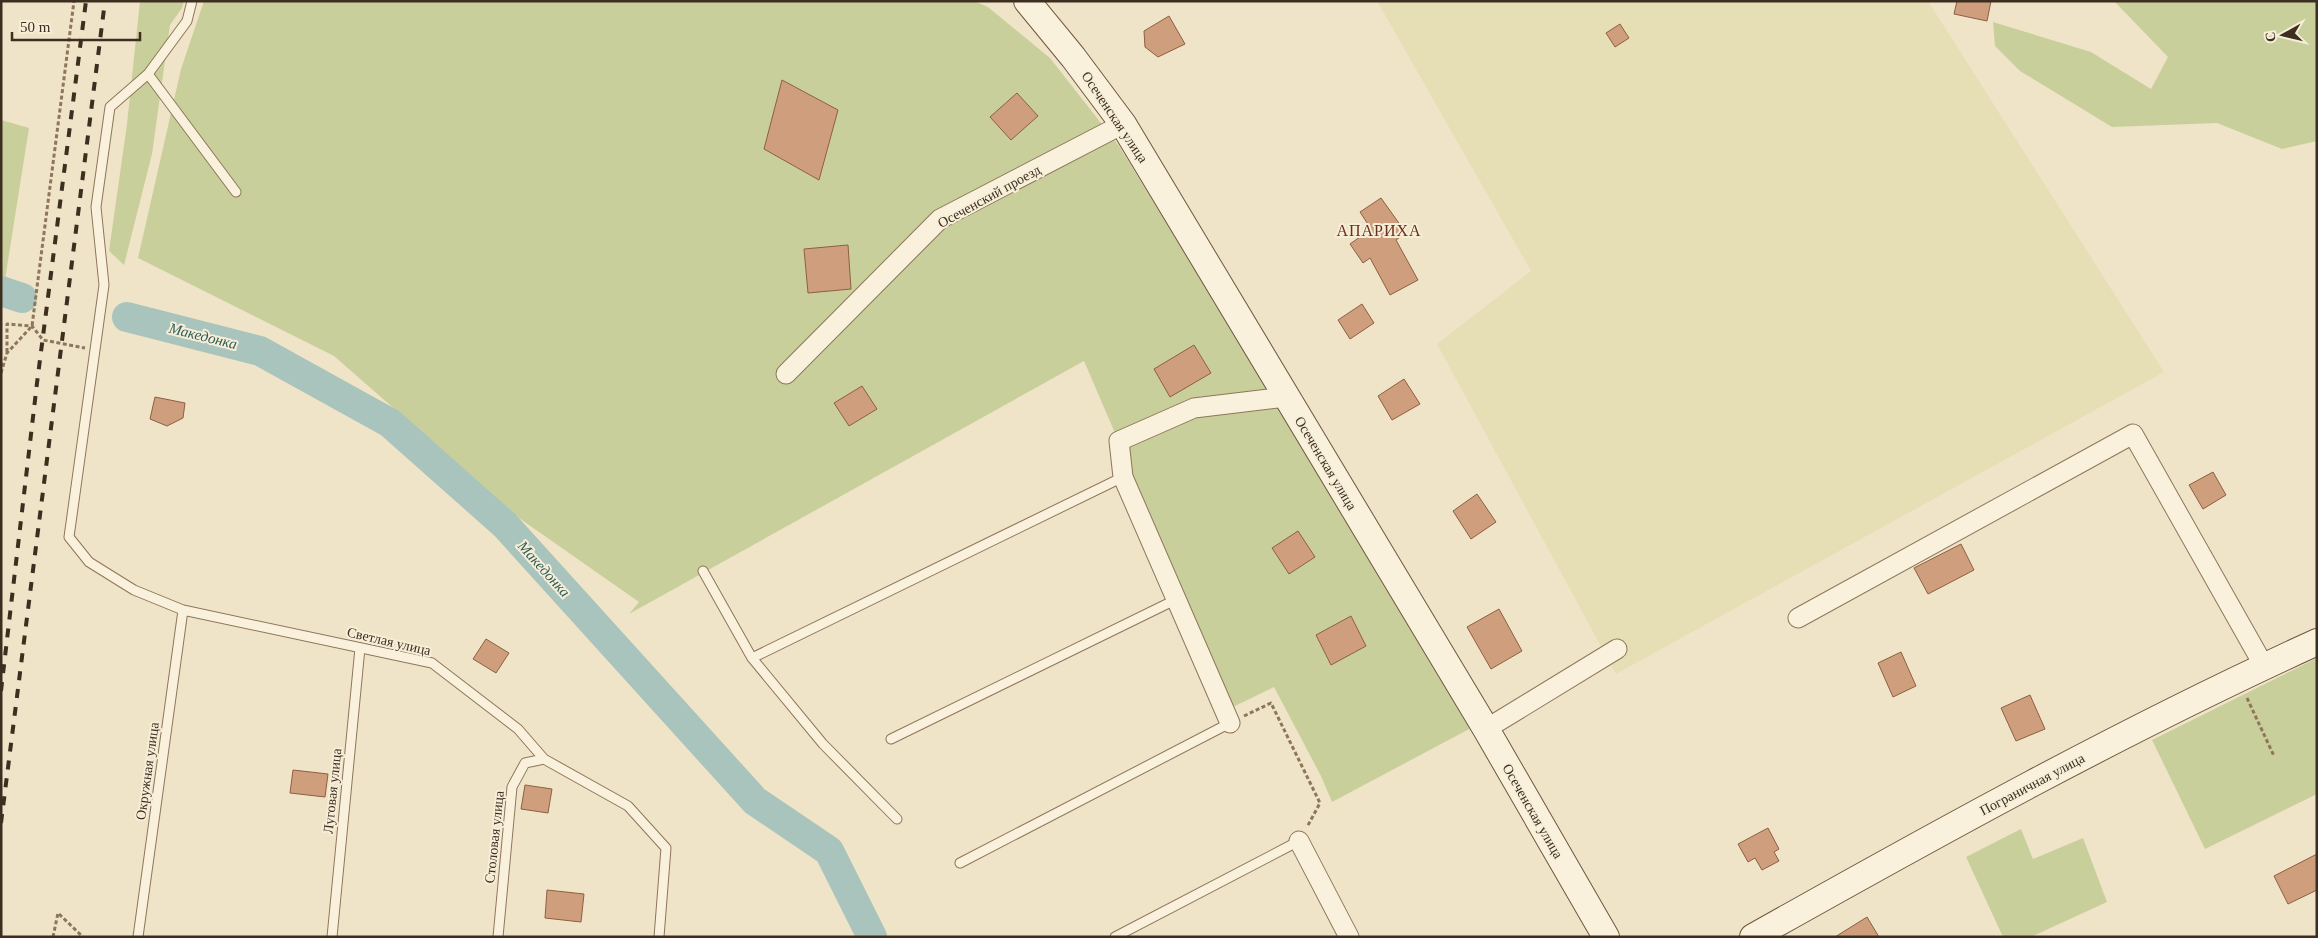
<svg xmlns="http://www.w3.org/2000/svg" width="2318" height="938" viewBox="0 0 2318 938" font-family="Georgia,serif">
  <rect width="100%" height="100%" fill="#f0e4c8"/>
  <!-- farmland -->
  <path fill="#e6deb5" d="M 1377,1 L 1928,1 L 2164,372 L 1616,674 L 1437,344 L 1531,271 Z"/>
  <!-- green -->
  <path fill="#c9cf9b" d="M 140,1 L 184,1 L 182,8 L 170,25 L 152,154 L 124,265 L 109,251 L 127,124 Z
    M 204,1 L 974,1 L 988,7 L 1050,58 L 1119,146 L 1475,726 L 1332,802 L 1321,776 L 1274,687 L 1233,707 L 1084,361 L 629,614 L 639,602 L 519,518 L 334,356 L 138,258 L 181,69 Z
    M 2114,1 L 2317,1 L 2317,141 L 2282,149 L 2217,123 L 2112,127 L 2020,71 L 1995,46 L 1993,22 L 2091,52 L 2151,89 L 2168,57 Z
    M 1,120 L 29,128 L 1,305 Z
    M 2317,658 L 2317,794 L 2205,849 L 2152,740 Z
    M 2021,829 L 2033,859 L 2083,838 L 2107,902 L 2031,937 L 2003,937 L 1966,857 Z"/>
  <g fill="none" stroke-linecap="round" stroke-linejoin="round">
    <!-- river -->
    <path stroke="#a9c4bc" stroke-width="30" d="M 1,291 L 22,298
      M 127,317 L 260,351 L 390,423 L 505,525 L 755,801 L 829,851 L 872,937"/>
  </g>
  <!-- building -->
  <path fill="#cf9f7d" stroke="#8d5f41" d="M 1957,1 L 1991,1 L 1987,21 L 1954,14 Z
    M 1169,16 L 1185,44 L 1158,57 L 1145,47 L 1144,31 Z
    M 1620,24 L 1629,38 L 1615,47 L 1606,33 Z
    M 782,80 L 838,110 L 819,180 L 764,149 Z
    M 1017,93 L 1038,116 L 1011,140 L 990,117 Z
    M 1381,198 L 1406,233 L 1396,240 L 1418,280 L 1390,295 L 1370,258 L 1363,263 L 1350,244 L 1371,229 L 1360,212 Z
    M 848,245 L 851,289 L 808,293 L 804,249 Z
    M 1362,304 L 1374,323 L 1350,339 L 1338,320 Z
    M 1194,345 L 1211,373 L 1170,397 L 1154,369 Z
    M 1404,379 L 1420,404 L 1392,420 L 1378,396 Z
    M 862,386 L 877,409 L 849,426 L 834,403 Z
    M 155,397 L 185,403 L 183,418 L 167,426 L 150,419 Z
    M 2213,472 L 2226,495 L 2203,509 L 2189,485 Z
    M 1477,494 L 1496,522 L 1471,539 L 1453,511 Z
    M 1298,531 L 1315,557 L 1289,574 L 1272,548 Z
    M 1961,544 L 1974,570 L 1928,594 L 1914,568 Z
    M 1499,609 L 1522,651 L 1491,669 L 1467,627 Z
    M 1351,616 L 1366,646 L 1331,665 L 1316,635 Z
    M 486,639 L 509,653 L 496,673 L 473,659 Z
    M 1901,652 L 1916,686 L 1893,697 L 1878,663 Z
    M 2030,695 L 2045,729 L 2016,741 L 2001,708 Z
    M 293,770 L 328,774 L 325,797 L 290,793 Z
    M 525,785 L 552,789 L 548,813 L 521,809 Z
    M 1768,828 L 1779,849 L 1774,852 L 1779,861 L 1762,870 L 1755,858 L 1748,862 L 1738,844 Z
    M 2317,854 L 2317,890 L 2288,904 L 2274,876 Z
    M 547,890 L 584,894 L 581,922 L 545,918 Z
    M 1867,917 L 1879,937 L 1835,937 Z"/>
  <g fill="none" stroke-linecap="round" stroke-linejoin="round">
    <defs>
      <path id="lane" d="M 192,1 L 187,21 L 148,74 L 110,107 L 96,207 L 104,285 L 69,537 L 89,562 L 134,590 L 183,610 L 432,663 L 518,729 L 544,759 L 628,806 L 666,848 L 659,937
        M 148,74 L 236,192
        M 703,571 L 752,658 L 823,744 L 897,819
        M 752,658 L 1123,477
        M 891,739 L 1175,600
        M 960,863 L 1230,723
        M 138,937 L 183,610
        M 332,937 L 360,648
        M 498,937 L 512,787 L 525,763 L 544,759
        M 1115,937 L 1299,841"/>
      <path id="street" d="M 786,374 L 940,219 L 1123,124
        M 1798,618 L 2133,434 L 2264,666
        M 1230,723 L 1123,477 L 1119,441 L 1194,408 L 1286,397
        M 1486,729 L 1617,649
        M 1299,841 L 1349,937"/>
      <path id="secondary" d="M 1027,1 L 1073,57 L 1123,124 L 1486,729 L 1606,937
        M 1753,937 C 1938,833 2124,730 2317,642"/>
    </defs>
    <!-- lane casing -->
    <use href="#lane" stroke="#8d765c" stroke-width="11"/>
    <!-- street casing -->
    <use href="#street" stroke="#8d765c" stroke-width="21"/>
    <!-- secondary casing -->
    <use href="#secondary" stroke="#6f573f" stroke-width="28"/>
    <!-- path -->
    <path stroke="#8d765c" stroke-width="3" stroke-dasharray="4 2.5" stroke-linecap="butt" d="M 7,352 L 7,324 L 32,326 L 43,340 L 85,348
      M 1,373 L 7,353 L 32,326 L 74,1
      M 2247,698 L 2274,756
      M 1244,716 L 1271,703 L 1320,803 L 1307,827
      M 53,937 L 58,913 L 83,937"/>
    <!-- lane -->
    <use href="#lane" stroke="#faf1dc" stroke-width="9"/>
    <!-- street -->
    <use href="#street" stroke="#faf1dc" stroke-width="19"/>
    <!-- secondary -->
    <use href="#secondary" stroke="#faf1dc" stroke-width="26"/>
    <!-- rail -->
    <path stroke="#3d2e20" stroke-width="4" stroke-dasharray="9 9" stroke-linecap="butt" d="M 1,691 L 37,383 L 86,1
      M 1,823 L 105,1"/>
  </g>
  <g text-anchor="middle" stroke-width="4" stroke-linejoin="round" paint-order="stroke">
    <!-- street labels -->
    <g font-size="14" fill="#3d2e20" stroke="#f7eed8">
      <text transform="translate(1115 117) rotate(56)" y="5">Осеченская улица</text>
      <text transform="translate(989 196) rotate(-29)" y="5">Осеченский проезд</text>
      <text transform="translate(1326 463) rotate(59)" y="5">Осеченская улица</text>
      <text transform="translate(389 641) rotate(13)" y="5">Светлая улица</text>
      <text transform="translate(147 771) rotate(-82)" y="5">Окружная улица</text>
      <text transform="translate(2032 784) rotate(-28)" y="5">Пограничная улица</text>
      <text transform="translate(332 791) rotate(-84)" y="5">Луговая улица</text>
      <text transform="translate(1533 811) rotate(60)" y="5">Осеченская улица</text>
      <text transform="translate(494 837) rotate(-84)" y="5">Столовая улица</text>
    </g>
    <!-- water labels -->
    <g font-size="15" font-style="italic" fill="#2f5d5a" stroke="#f7eed8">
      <text transform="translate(203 336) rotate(14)" y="5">Македонка</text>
      <text transform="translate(544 569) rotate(48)" y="5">Македонка</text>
    </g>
    <!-- quarter labels -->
    <g font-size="16" letter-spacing="1" fill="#6b2e1e" stroke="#f7eed8">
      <text x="1379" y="236">АПАРИХА</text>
    </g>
  </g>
  <!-- border -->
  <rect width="2318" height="938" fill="none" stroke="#3d2e20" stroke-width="5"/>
  <!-- north arrow -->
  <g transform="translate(2283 35) rotate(262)" stroke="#f7eed8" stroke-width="4" paint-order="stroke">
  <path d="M0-4L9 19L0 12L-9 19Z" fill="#3d2e20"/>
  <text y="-8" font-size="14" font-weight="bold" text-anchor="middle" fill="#3d2e20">С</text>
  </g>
  <!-- scale -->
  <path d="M12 32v8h128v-8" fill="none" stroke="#3d2e20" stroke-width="2.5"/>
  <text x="20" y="32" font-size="15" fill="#3d2e20" stroke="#f7eed8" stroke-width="4" paint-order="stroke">50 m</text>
</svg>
